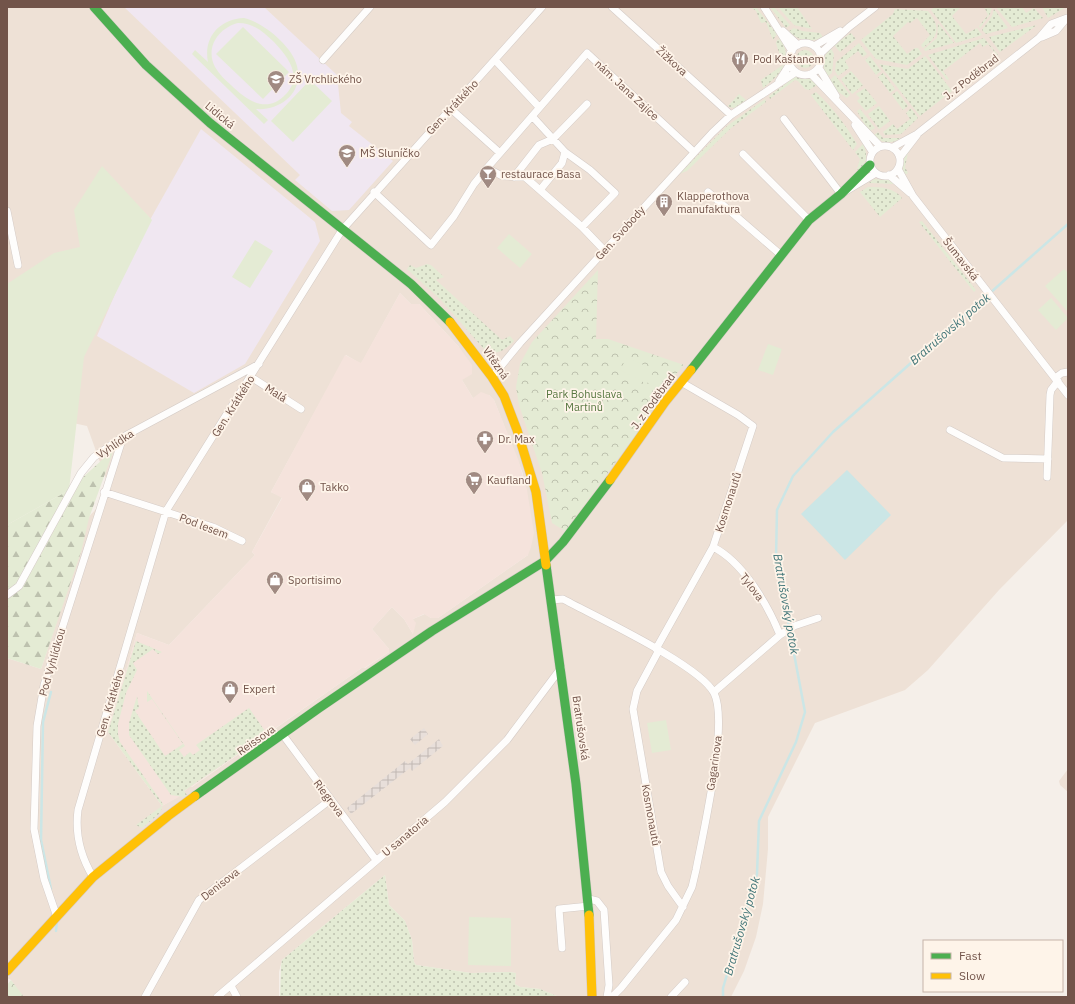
<svg xmlns="http://www.w3.org/2000/svg" width="1075" height="1004" viewBox="0 0 1075 1004" font-family="'IBM Plex Sans',sans-serif">
  <defs>
    <pattern id="industrial-grid" width="8" height="8" patternUnits="userSpaceOnUse"><rect width="8" height="8" fill="#e8dfda"/><path d="M0 4h8M4 0v8" fill="none" stroke="#c0b7b3"/></pattern>
    <pattern id="grass-dots" width="8" height="8" patternUnits="userSpaceOnUse"><rect width="8" height="8" fill="#e4ebd4"/><path d="M2 2h.1M6 6h.1" fill="none" stroke="#bdc1ae" stroke-width="1.8" stroke-linecap="round"/></pattern>
    <pattern id="forest-firs" width="22" height="20" patternUnits="userSpaceOnUse"><rect width="22" height="20" fill="#e4ebd4"/><path d="M5 1l3.5 6h-7zM16 11l3.5 6h-7z" fill="#bdc1ae"/></pattern>
    <pattern id="park-crowns" width="20" height="18" patternUnits="userSpaceOnUse"><rect width="20" height="18" fill="#e4ebd4"/><path d="M2 6a3 3 0 1 1 6 0M12 15a3 3 0 1 1 6 0" fill="none" stroke="#bdc1ae"/></pattern>
  </defs>
  <rect width="100%" height="100%" fill="#f5efe9"/>
  <!-- residential -->
  <path fill="#eee1d6" fill-rule="evenodd" d="M 7,7 L 1068,7 L 1068,520 L 999,590 L 928,670 L 905,690 L 815,723 L 768,817 L 768,849 L 763,904 L 756,937 L 744,971 L 731,997 L 559,997 L 540,989 L 520,987 L 515,984 L 516,973 L 509,972 L 471,973 L 416,965 L 414,962 L 412,940 L 405,921 L 389,905 L 385,875 L 282,960 L 279,972 L 279,997 L 22,997 L 11,980 L 7,978 L 7,658 L 41,669 L 71,579 L 70,537 L 111,493 L 87,426 L 31,414 L 7,421 ZM 400,293 L 411,304 L 419,304 L 459,347 L 462,380 L 473,398 L 489,395 L 494,400 L 523,474 L 528,555 L 438,618 L 431,618 L 425,614 L 413,619 L 413,634 L 404,619 L 392,607 L 372,629 L 389,649 L 389,652 L 365,668 L 363,667 L 192,787 L 190,786 L 179,796 L 162,806 L 108,732 L 137,633 L 169,645 L 255,555 L 252,552 L 282,497 L 271,492 L 346,355 L 361,364 Z
    M 1068,769 L 1068,792 L 1060,785 L 1059,781 Z"/>
  <!-- commercial -->
  <path fill="#f5e3dc" d="M 400,293 L 411,304 L 419,304 L 459,347 L 472,365 L 472,374 L 462,380 L 473,398 L 481,392 L 489,395 L 494,400 L 518,459 L 527,490 L 534,533 L 531,547 L 528,555 L 438,618 L 431,618 L 424,614 L 413,619 L 416,623 L 413,634 L 404,619 L 392,607 L 372,629 L 389,649 L 389,652 L 364,668 L 363,667 L 191,787 L 190,786 L 179,797 L 162,806 L 108,732 L 137,633 L 169,645 L 255,555 L 252,552 L 282,498 L 271,492 L 345,355 L 361,363 Z"/>
  <!-- industrial -->
  <path fill="url(#industrial-grid)" d="M 424,728 L 428,734 L 415,745 L 410,739 Z
    M 439,739 L 443,746 L 412,771 L 410,768 L 351,814 L 347,808 L 405,761 L 408,764 Z"/>
  <!-- education -->
  <path fill="#f0e7f1" d="M 124,7 L 264,7 L 337,75 L 341,113 L 352,122 L 349,126 L 393,161 L 349,210 L 332,211 L 295,180 L 300,175 Z
    M 201,129 L 315,222 L 320,241 L 245,364 L 194,393 L 97,336 L 137,243 Z"/>
  <!-- grass -->
  <path fill="url(#grass-dots)" d="M 751,7 L 756,7 L 777,34 L 773,40 L 766,22 L 761,23 L 756,11 Z
    M 770,7 L 774,7 L 790,25 L 786,28 Z
    M 778,7 L 797,7 L 812,29 L 794,25 Z
    M 935,7 L 961,7 L 952,16 L 966,34 L 977,28 L 982,35 L 956,43 L 931,10 Z
    M 984,7 L 992,7 L 990,14 L 980,28 L 979,26 L 988,15 Z
    M 996,7 L 1022,7 L 1026,13 L 1034,8 L 1043,18 L 1012,27 Z
    M 1042,7 L 1066,7 L 1048,18 Z
    M 895,9 L 928,11 C 941,27 939,36 923,48 L 921,45 L 930,35 L 917,18 L 910,23 L 908,22 L 893,36 L 907,54 L 915,48 L 918,48 L 922,54 L 907,65 L 876,59 L 861,40 L 893,14 Z
    M 994,9 L 1008,28 L 986,34 L 982,30 L 992,16 Z
    M 938,23 L 954,43 L 925,51 L 924,49 L 937,38 Z
    M 1037,25 L 1000,52 L 989,37 Z
    M 794,28 L 802,31 L 820,33 L 823,37 C 812,43 797,41 789,31 Z
    M 851,33 L 856,39 L 840,52 L 834,45 Z
    M 984,38 L 998,55 L 990,62 L 989,60 L 995,53 L 988,44 L 983,47 L 980,43 L 943,71 L 949,79 L 947,80 L 928,55 Z
    M 781,39 C 793,61 781,74 763,88 L 761,80 L 783,65 L 776,43 L 777,40 Z
    M 859,43 L 867,54 L 863,57 L 858,51 L 845,61 L 849,68 L 838,76 L 835,71 L 836,62 Z
    M 831,48 L 834,54 L 832,73 L 828,76 C 821,68 823,55 831,48 Z
    M796 59a9 9 0 1 1 18 0a9 9 0 1 1-18 0Z
    M 870,56 L 881,71 L 876,75 L 865,60 Z
    M 925,56 L 952,91 L 920,116 L 879,64 L 908,69 Z
    M 851,71 L 863,85 L 852,94 L 841,79 Z
    M 883,73 L 895,89 L 890,93 L 878,77 Z
    M 835,75 L 850,95 L 847,98 L 837,91 L 830,80 Z
    M 796,76 L 810,79 L 817,85 L 809,90 L 805,89 L 798,81 L 795,80 L 770,99 L 769,96 Z
    M 865,88 L 877,103 L 866,111 L 857,101 L 860,98 L 856,94 Z
    M 897,91 L 908,106 L 903,110 L 892,95 Z
    M 816,92 C 832,107 846,125 857,144 L 853,150 L 811,95 Z
    M 739,94 L 746,100 L 734,108 L 729,107 L 728,106 Z
    M 765,99 L 766,102 L 731,128 L 687,171 L 679,174 L 727,126 Z
    M 879,106 L 890,121 L 879,129 L 868,114 Z
    M 911,108 L 918,118 L 901,134 L 885,135 L 883,132 L 893,124 L 897,129 L 910,119 L 906,113 Z
    M 860,109 L 875,128 L 870,131 L 865,125 L 857,111 Z
    M 878,132 L 883,138 L 902,138 C 892,144 881,144 874,135 Z
    M 863,144 C 868,154 867,163 860,172 L 857,169 L 860,159 L 855,152 Z
    M 909,150 L 910,151 L 908,153 L 905,167 L 908,173 L 905,175 C 900,167 903,157 909,150 Z
    M 874,179 L 889,180 L 894,184 L 869,183 Z
    M 868,187 C 881,187 893,187 902,198 L 880,217 L 860,192 Z
    M 922,221 L 976,290 L 974,292 L 919,222 Z
    M 427,264 L 431,265 L 444,277 L 436,280 L 502,340 L 510,336 L 514,341 C 505,350 497,357 484,349 L 440,299 L 407,269 L 410,265 L 416,268 Z
    M 136,641 L 162,652 L 158,654 L 153,649 L 133,663 L 137,670 L 126,693 L 118,724 L 118,734 L 120,742 L 163,804 L 160,813 L 142,828 L 136,825 L 162,806 L 108,732 Z
    M 147,691 L 185,746 L 179,750 L 184,757 L 190,752 L 193,755 L 200,750 L 196,745 L 249,708 L 267,734 L 184,791 L 187,795 L 184,797 L 171,795 L 129,735 L 129,723 L 137,696 L 139,708 L 135,711 L 165,756 L 183,744 L 152,699 L 147,702 Z
    M 385,875 L 389,905 L 405,921 L 412,940 L 414,962 L 416,965 L 471,973 L 509,972 L 516,973 L 515,984 L 520,987 L 540,989 L 559,997 L 280,997 L 281,966 L 282,960 Z"/>
  <!-- forest -->
  <path fill="url(#forest-firs)" d="M 114,449 L 89,518 L 81,552 L 41,669 L 7,658 L 7,525 L 69,490 L 27,566 L 35,565 L 80,480 Z"/>
  <!-- park -->
  <path fill="url(#park-crowns)" d="M 598,270 L 596,339 L 608,339 L 684,365 L 655,398 L 656,402 L 643,425 L 565,531 L 552,523 L 542,473 L 519,405 L 516,387 L 520,364 L 532,342 Z
    M 11,980 L 24,997 L 7,997 L 7,985 Z"/>
  <!-- garden -->
  <path fill="#e4ebd4" fill-rule="evenodd" d="M 244,18 C 263,22 293,47 297,66 C 304,93 280,111 256,109 L 268,120 L 264,124 L 192,54 L 195,50 L 208,62 C 203,37 220,19 244,18 ZM 238,23 C 254,23 263,32 274,42 C 288,57 303,76 286,94 C 267,115 246,100 231,85 C 225,80 219,74 215,67 C 205,48 218,28 238,23 Z
    M 243,27 L 289,72 L 263,99 L 216,54 Z
    M 310,80 L 332,101 L 293,142 L 271,121 Z
    M 102,166 L 152,220 L 84,357 L 69,490 L 7,525 L 7,284 L 54,253 L 80,247 L 74,210 Z
    M 509,234 L 532,254 L 520,268 L 497,248 Z
    M 255,240 L 273,251 L 250,288 L 232,277 Z
    M 1064,269 L 1068,273 L 1068,312 L 1045,286 Z
    M 1051,298 L 1068,318 L 1056,330 L 1038,310 Z
    M 768,344 L 782,349 L 773,375 L 758,370 Z
    M 627,357 L 654,370 L 647,384 L 620,370 Z
    M 666,720 L 671,750 L 652,753 L 647,723 Z
    M 469,917 L 511,918 L 511,966 L 468,965 Z"/>
  <!-- water -->
  <path fill="#cbe6e6" d="M 847,470 L 891,515 L 845,560 L 801,514 Z"/>
  <g fill="none" stroke-linecap="round" stroke-linejoin="round">
    <!-- stream -->
    <path stroke="#cbe6e6" stroke-width="2.5" d="M 51,889 L 41,840 L 43,722 L 51,692
      M 56,931 L 57,921
      M 723,997 L 723,988 L 757,874 L 759,821 L 796,742 L 805,712 L 776,558 L 777,510 L 793,476 L 833,432 L 1068,224"/>
    <defs>
      <path id="street" d="M 612,7 L 731,115
        M 764,7 L 792,51
        M 783,31 L 798,45
        M 1042,37 L 1056,31 L 1066,19
        M789 59a16 16 0 1 1 32 0a16 16 0 1 1-32 0Z
        M 814,46 L 840,31
        M 820,54 L 849,27 L 875,7
        M 323,60 L 370,7
        M 495,60 L 539,107
        M 819,68 L 836,96
        M 811,74 L 880,146
        M 779,81 L 790,64
        M 451,109 L 500,153
        M 532,116 L 565,152 L 562,163 L 540,190
        M 784,119 L 841,194 L 876,173
        M 855,125 L 872,151
        M870 161a15 15 0 1 1 30 0a15 15 0 1 1-30 0Z
        M 893,147 L 917,134 L 1039,38 L 1051,24 L 1067,18
        M 565,152 L 590,170 L 615,193 L 582,227
        M 743,154 L 809,220
        M 900,157 L 917,135
        M 487,168 L 587,53 L 694,152
        M 898,169 L 913,196 L 1068,395
        M 889,175 L 910,193
        M 514,177 L 539,145 L 553,139 L 587,104
        M 374,192 L 431,245 L 454,216 L 474,184 L 487,168 L 502,176 L 525,177 L 582,227 L 604,250
        M 708,192 L 781,255
        M 7,211 L 18,265
        M 251,377 L 301,409
        M 492,377 L 520,343 L 712,133 L 731,115 L 796,72
        M 1055,378 L 1062,373 L 1068,372
        M 950,430 L 1003,458 L 1048,459
        M 1047,477 L 1050,395 L 1051,390 L 1058,381
        M 104,492 L 213,527 L 242,541
        M 713,547 C 743,562 768,605 780,635 L 714,692
        M 7,595 L 19,586 L 81,473 L 94,457 L 123,437 L 259,364
        M 552,600 L 563,599 C 594,616 700,665 714,693 C 729,722 703,833 696,870 L 692,887 L 676,920 L 621,988 L 612,997
        M 780,635 L 794,626 L 818,618
        M 656,649 L 713,547 L 753,426 L 738,415 L 681,382
        M 659,650 L 637,691 L 633,709 L 661,872 L 668,886 L 683,907
        M 283,735 L 376,860
        M 93,877 C 81,857 75,833 78,810 L 166,511 L 342,230 L 542,7
        M 589,899 L 597,901 L 604,910 L 609,985 L 607,997
        M 57,917 L 44,879 L 34,829 L 37,726 L 44,685 L 123,437
        M 562,948 L 559,909 L 589,906
        M 231,986 L 237,997
        M 145,997 L 199,900 L 330,800
        M 217,997 L 445,802 L 507,740 L 561,668
        M 671,997 L 685,982"/>
      <path id="fast" d="M 94,7 L 146,65 L 210,123 L 411,284 L 450,322
        M 691,370 L 809,220 L 841,194 L 870,165
        M 546,565 L 576,784 L 589,915
        M 195,796 L 319,708 L 432,631 L 545,561 L 563,542 L 610,480"/>
      <path id="slow" d="M 450,322 L 492,377 L 504,396 L 517,430 L 536,492 L 546,565
        M 610,480 L 665,402 L 691,370
        M 589,915 L 592,997
        M 7,971 L 93,877 L 168,816 L 195,796"/>
    </defs>
    <!-- street casing -->
    <use href="#street" stroke="#d4cbc6" stroke-width="8"/>
    <!-- fast casing -->
    <use href="#fast" stroke="#d4cac6" stroke-width="10"/>
    <!-- slow casing -->
    <use href="#slow" stroke="#d4cac6" stroke-width="10"/>
    <!-- street -->
    <use href="#street" stroke="#fefdfc" stroke-width="7"/>
    <!-- fast -->
    <use href="#fast" stroke="#4caf50" stroke-width="9"/>
    <!-- slow -->
    <use href="#slow" stroke="#ffc107" stroke-width="9"/>
  </g>
  <!-- icons -->
  <defs>
    <symbol id="restaurant-pin" viewBox="-11 -11 22 30"><path d="M0 17L-7.5 6A9.5 9.5 0 1 1 7.5 6Z" fill="#a08a82" stroke="#fef4e9"/><path d="M-5-6h1v4h1v-4h1v4h1v-4h1v5L-1.5 .5V6h-2V.5L-5-1ZM5-6V6H3V1.5H1.5Q1.5-4 5-6Z" fill="#fff"/></symbol>
    <symbol id="school-pin" viewBox="-11 -11 22 30"><path d="M0 17L-7.5 6A9.5 9.5 0 1 1 7.5 6Z" fill="#a08a82" stroke="#fef4e9"/><path d="M0-5L7-2L0 1L-7-2ZM-4 1L0 2.5L4 1V4Q0 6-4 4Z" fill="#fff"/></symbol>
    <symbol id="bar-pin" viewBox="-11 -11 22 30"><path d="M0 17L-7.5 6A9.5 9.5 0 1 1 7.5 6Z" fill="#a08a82" stroke="#fef4e9"/><path d="M-6-5H6L.8 .8V4.5H3.5V6h-7V4.5H-.8V.8Z" fill="#fff"/></symbol>
    <symbol id="building-pin" viewBox="-11 -11 22 30"><path d="M0 17L-7.5 6A9.5 9.5 0 1 1 7.5 6Z" fill="#a08a82" stroke="#fef4e9"/><path d="M-4-6H4V6H1V3H-1V6H-4ZM-2.5-4.3h1.7v1.8h-1.7ZM.8-4.3h1.7v1.8H.8ZM-2.5-1h1.7V.8h-1.7ZM.8-1h1.7V.8H.8Z" fill="#fff"/></symbol>
    <symbol id="pharmacy-pin" viewBox="-11 -11 22 30"><path d="M0 17L-7.5 6A9.5 9.5 0 1 1 7.5 6Z" fill="#a08a82" stroke="#fef4e9"/><path d="M-2-6h4v4h4v4h-4v4h-4v-4h-4v-4h4Z" fill="#fff"/></symbol>
    <symbol id="supermarket-pin" viewBox="-11 -11 22 30"><path d="M0 17L-7.5 6A9.5 9.5 0 1 1 7.5 6Z" fill="#a08a82" stroke="#fef4e9"/><path d="M-6-5.5h2.5l.6 2H6L4.5 2H-2.5L-4.4-4H-6ZM-1.5 3.2a1.3 1.3 0 1 0 .1 0ZM3 3.2a1.3 1.3 0 1 0 .1 0Z" fill="#fff"/></symbol>
    <symbol id="shop-pin" viewBox="-11 -11 22 30"><path d="M0 17L-7.5 6A9.5 9.5 0 1 1 7.5 6Z" fill="#a08a82" stroke="#fef4e9"/><path d="M-5-2.5h2.3a2.7 3.5 0 0 1 5.4 0H5L5.5 6h-11ZM-1.5-2.5h3a1.5 2.3 0 0 0-3 0Z" fill="#fff"/></symbol>
  </defs>
  <g fill-rule="evenodd">
    <use href="#restaurant-pin" x="730" y="49" width="20" height="27"/>
    <use href="#school-pin" x="266" y="69" width="20" height="27"/>
    <use href="#school-pin" x="337" y="143" width="20" height="27"/>
    <use href="#bar-pin" x="478" y="164" width="20" height="27"/>
    <use href="#building-pin" x="654" y="192" width="20" height="27"/>
    <use href="#pharmacy-pin" x="475" y="429" width="20" height="27"/>
    <use href="#supermarket-pin" x="464" y="470" width="20" height="27"/>
    <use href="#shop-pin" x="297" y="477" width="20" height="27"/>
    <use href="#shop-pin" x="265" y="570" width="20" height="27"/>
    <use href="#shop-pin" x="220" y="679" width="20" height="27"/>
  </g>
  <g text-anchor="middle" stroke-width="3.5" stroke-linejoin="round" paint-order="stroke">
    <!-- poi labels -->
    <g font-size="11" fill="#72544a" stroke="#fef4e9" text-anchor="start">
      <text x="753" y="63">Pod Kaštanem</text>
      <text x="289" y="83">ZŠ Vrchlického</text>
      <text x="360" y="157">MŠ Sluníčko</text>
      <text x="501" y="178">restaurace Basa</text>
      <text x="677" y="200">Klapperothova<tspan x="677" dy="13">manufaktura</tspan></text>
      <text x="498" y="443">Dr. Max</text>
      <text x="487" y="484">Kaufland</text>
      <text x="320" y="491">Takko</text>
      <text x="288" y="584">Sportisimo</text>
      <text x="243" y="693">Expert</text>
    </g>
    <!-- street labels -->
    <g font-size="11" fill="#72544a" stroke="#fef4e9">
      <text transform="translate(672 61) rotate(42)" y="4">Žižkova</text>
      <text transform="translate(971 77) rotate(-38)" y="4">J. z Poděbrad</text>
      <text transform="translate(627 90) rotate(43)" y="4">nám. Jana Zajíce</text>
      <text transform="translate(452 107) rotate(-47)" y="4">Gen. Krátkého</text>
      <text transform="translate(220 115) rotate(40)" y="4">Lidická</text>
      <text transform="translate(620 233) rotate(-48)" y="4">Gen. Svobody</text>
      <text transform="translate(961 259) rotate(52)" y="4">Šumavská</text>
      <text transform="translate(496 363) rotate(55)" y="4">Vítězná</text>
      <text transform="translate(276 393) rotate(33)" y="4">Malá</text>
      <text transform="translate(653 401) rotate(-54)" y="4">J. z Poděbrad</text>
      <text transform="translate(233 406) rotate(-58)" y="4">Gen. Krátkého</text>
      <text transform="translate(115 444) rotate(-34)" y="4">Vyhlídka</text>
      <text transform="translate(728 502) rotate(-72)" y="4">Kosmonautů</text>
      <text transform="translate(204 526) rotate(21)" y="4">Pod lesem</text>
      <text transform="translate(752 587) rotate(53)" y="4">Tylova</text>
      <text transform="translate(52 662) rotate(-74)" y="4">Pod Vyhlídkou</text>
      <text transform="translate(110 703) rotate(-73)" y="4">Gen. Krátkého</text>
      <text transform="translate(581 728) rotate(82)" y="4">Bratrušovská</text>
      <text transform="translate(256 740) rotate(-35)" y="4">Reissova</text>
      <text transform="translate(714 763) rotate(-82)" y="4">Gagarinova</text>
      <text transform="translate(329 798) rotate(53)" y="4">Riegrova</text>
      <text transform="translate(651 815) rotate(80)" y="4">Kosmonautů</text>
      <text transform="translate(405 836) rotate(-40)" y="4">U sanatoria</text>
      <text transform="translate(220 884) rotate(-38)" y="4">Denisova</text>
    </g>
    <!-- park labels -->
    <g font-size="11" fill="#587842" stroke="#fef4e9">
      <text x="584" y="398">Park Bohuslava<tspan x="584" dy="13">Martinů</tspan></text>
    </g>
    <!-- water labels -->
    <g font-size="12" font-style="italic" fill="#3f7477" stroke="#fef4e9">
      <text transform="translate(950 329) rotate(-41)" y="4">Bratrušovský potok</text>
      <text transform="translate(786 604) rotate(80)" y="4">Bratrušovský potok</text>
      <text transform="translate(742 926) rotate(-74)" y="4">Bratrušovský potok</text>
    </g>
  </g>
  <!-- border -->
  <rect width="1075" height="1004" fill="none" stroke="#72544a" stroke-width="16"/>
  <!-- legend -->
  <rect x="923" y="940" width="140" height="52" fill="#fef4e9" stroke="#c6b4a9"/>
  <rect x="931" y="953" width="20" height="6" fill="#4caf50" stroke="#c6b4a9"/>
  <text x="959" y="960" font-size="12" fill="#72544a">Fast</text>
  <rect x="931" y="973" width="20" height="6" fill="#ffc107" stroke="#c6b4a9"/>
  <text x="959" y="980" font-size="12" fill="#72544a">Slow</text>
</svg>
